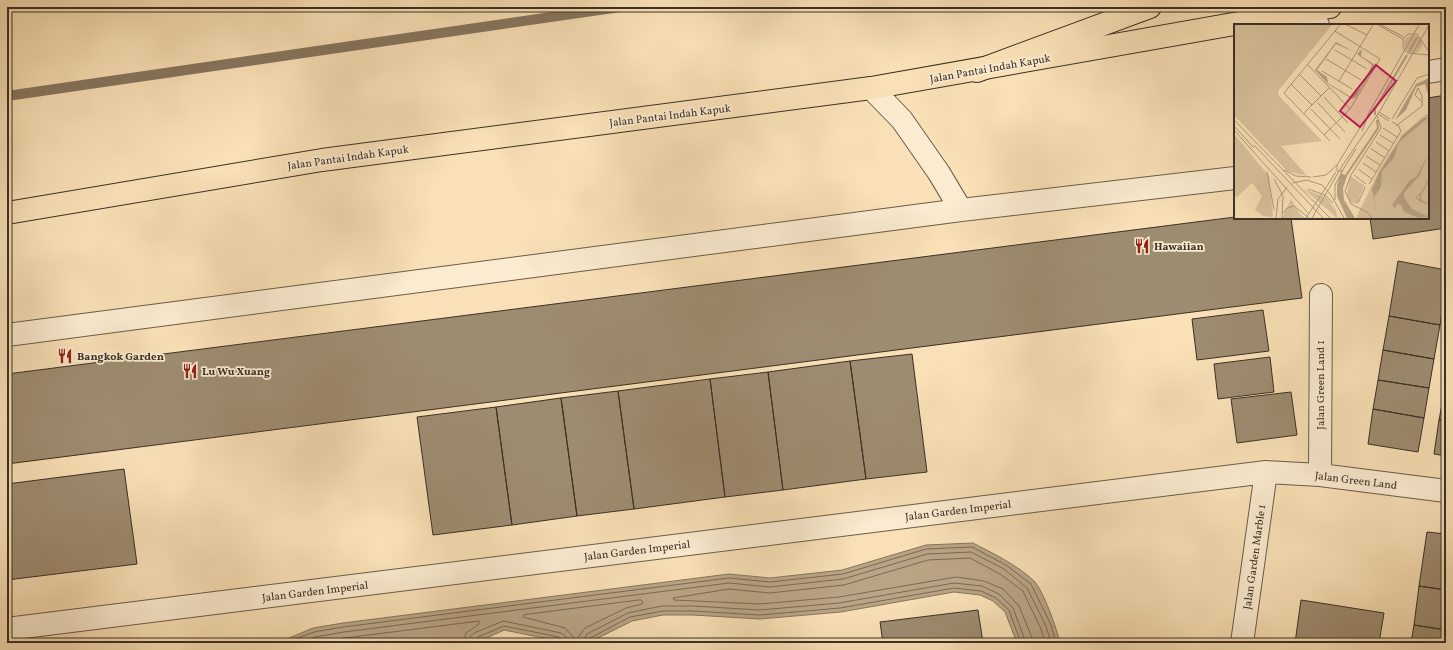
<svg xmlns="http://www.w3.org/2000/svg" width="1453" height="650" viewBox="0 0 1453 650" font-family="Vollkorn,serif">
  <rect width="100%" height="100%" fill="#f9e0b6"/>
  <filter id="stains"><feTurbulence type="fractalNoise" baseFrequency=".005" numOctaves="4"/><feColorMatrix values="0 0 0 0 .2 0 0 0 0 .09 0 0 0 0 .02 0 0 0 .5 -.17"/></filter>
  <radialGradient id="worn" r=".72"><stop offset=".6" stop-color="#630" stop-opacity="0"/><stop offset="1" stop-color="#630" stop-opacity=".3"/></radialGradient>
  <!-- water -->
  <path fill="#b9a485" stroke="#87765f" d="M 973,543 C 994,554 1016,564 1034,581 C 1043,590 1057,629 1060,643 L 1017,643 L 1005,612 L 993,601 L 980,595 L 954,592 L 841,612 L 760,619 L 693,615 L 663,615 L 632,621 L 588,643 L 568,643 L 504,630 L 476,643 L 266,643 L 289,638 L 313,628 L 343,623 L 729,574 L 770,578 L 842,570 L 926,545 Z"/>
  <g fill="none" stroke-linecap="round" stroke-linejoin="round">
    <!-- shore -->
    <path stroke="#7a6a56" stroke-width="1" d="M 641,600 L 643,602 L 642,604 L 626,608 L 585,628 L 576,640 L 565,628 L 523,617 L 524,615 Z
      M 284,643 L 314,632 L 343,627 L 729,578 L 770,582 L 843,574 L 926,549 L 972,547 L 1006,565 L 1031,584 L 1051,625 L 1056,643
      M 300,643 L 315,637 L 344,632 L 729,583 L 770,587 L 843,579 L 927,554 L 971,552 L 1004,569 L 1027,588 L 1046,626 L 1051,643
      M 316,643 L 345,638 L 479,621 L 479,624 L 466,633 L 463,643
      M 469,643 L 470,637 L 474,633 L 503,621 L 561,633 L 566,637 L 568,643
      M 474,643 L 478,637 L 504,626 L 559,637 L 563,643
      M 583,643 L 587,634 L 628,613 L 662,606 L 693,606 L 760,610 L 839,603 L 954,583 L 982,586 L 999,594 L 1013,608 L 1026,643
      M 588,643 L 590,638 L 630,617 L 663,611 L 693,611 L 760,615 L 840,608 L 954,588 L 981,591 L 996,598 L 1009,610 L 1021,643
      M 1032,643 L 1031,635 L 1019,606 L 1003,589 L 984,581 L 956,577 L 839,597 L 760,604 L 674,600 L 673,598 L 729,589 L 770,593 L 844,585 L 928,560 L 970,558 L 1000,574 L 1023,591 L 1041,629 L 1045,643"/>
    <!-- stream -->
    <path stroke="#87765f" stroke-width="10" d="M 7,96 L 620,7"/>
  </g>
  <!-- building -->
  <path fill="#9e8c71" stroke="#3c3026" d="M 1446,95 L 1446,228 L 1373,239 L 1370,218 L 1428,218 L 1428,98 Z
    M 1235,217 L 1291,218 L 1302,298 L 7,464 L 7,374 Z
    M 1398,261 L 1446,270 L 1446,286 L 1440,325 L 1389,316 Z
    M 1263,310 L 1269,351 L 1197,360 L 1192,319 Z
    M 1389,316 L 1440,325 L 1434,359 L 1383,350 Z
    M 1383,350 L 1434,359 L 1429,388 L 1378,380 Z
    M 912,354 L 927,472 L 866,479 L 850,361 Z
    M 1270,357 L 1274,392 L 1218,399 L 1214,364 Z
    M 850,361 L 866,479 L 783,490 L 768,372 Z
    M 768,372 L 783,490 L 725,497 L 710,379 Z
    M 710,379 L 725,497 L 634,509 L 618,391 Z
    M 1378,380 L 1429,388 L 1424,418 L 1373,409 Z
    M 618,391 L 634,509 L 577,516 L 561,398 Z
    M 1291,392 L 1297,435 L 1237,443 L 1231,399 Z
    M 1444,393 L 1446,393 L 1446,421 L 1439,420 Z
    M 561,398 L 577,516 L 512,525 L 496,407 Z
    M 496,407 L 512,525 L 433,535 L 417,417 Z
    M 1373,409 L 1424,418 L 1418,452 L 1368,444 Z
    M 1439,420 L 1446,421 L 1446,456 L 1434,454 Z
    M 124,469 L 137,564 L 7,580 L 7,484 Z
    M 1427,532 L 1446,534 L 1446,590 L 1419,586 Z
    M 1419,586 L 1446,590 L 1446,630 L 1414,625 Z
    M 1301,600 L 1384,613 L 1379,643 L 1295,643 Z
    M 978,610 L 983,643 L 883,643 L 880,622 Z
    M 1414,625 L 1446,630 L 1446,643 L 1411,643 Z"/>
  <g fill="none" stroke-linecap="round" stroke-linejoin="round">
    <defs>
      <path id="minor" d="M 1304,11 L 1318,25
        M 1428,72 L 1446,69
        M 871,88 L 902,120 L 939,173 L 961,210
        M 7,335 L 961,210 L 1235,178
        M 1320,475 L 1321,295
        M 7,629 L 1266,472 L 1320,475 L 1446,491
        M 1242,643 L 1266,472"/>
      <path id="major" d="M 7,213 L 322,160 L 871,88 L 1330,7"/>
      <path id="highway" d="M 977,71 L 1150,7"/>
    </defs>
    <!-- minor casing -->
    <use href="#minor" stroke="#6b5c4a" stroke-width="24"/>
    <!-- major casing -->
    <use href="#major" stroke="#3c3026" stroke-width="24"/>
    <!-- highway casing -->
    <use href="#highway" stroke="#3c3026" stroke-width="24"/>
    <!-- minor -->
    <use href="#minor" stroke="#fbebd0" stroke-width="22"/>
    <!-- major -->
    <use href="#major" stroke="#f9e0b6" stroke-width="22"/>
    <!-- highway -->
    <use href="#highway" stroke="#f9e0b6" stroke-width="22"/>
  </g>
  <!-- icons -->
  <defs>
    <symbol id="restaurant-bare" viewBox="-9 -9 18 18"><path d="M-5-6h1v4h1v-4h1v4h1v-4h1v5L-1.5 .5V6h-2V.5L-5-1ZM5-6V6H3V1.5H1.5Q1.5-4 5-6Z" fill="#8f2418" stroke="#fbebd0" stroke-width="2.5" paint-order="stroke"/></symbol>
  </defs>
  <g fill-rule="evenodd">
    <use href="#restaurant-bare" x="1131" y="235" width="22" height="22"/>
    <use href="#restaurant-bare" x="54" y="345" width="22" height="22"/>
    <use href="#restaurant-bare" x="179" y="360" width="22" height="22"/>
  </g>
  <g text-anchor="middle" stroke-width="3.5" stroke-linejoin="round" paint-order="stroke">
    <!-- street labels -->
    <g font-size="11" fill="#3c3026" stroke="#fbebd0">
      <text transform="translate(990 68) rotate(-10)" y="4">Jalan Pantai Indah Kapuk</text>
      <text transform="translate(670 115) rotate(-7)" y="4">Jalan Pantai Indah Kapuk</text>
      <text transform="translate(348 157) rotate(-8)" y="4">Jalan Pantai Indah Kapuk</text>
      <text transform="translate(1320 385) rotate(-90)" y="4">Jalan Green Land 1</text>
      <text transform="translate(1356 480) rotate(7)" y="4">Jalan Green Land</text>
      <text transform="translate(958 510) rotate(-7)" y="4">Jalan Garden Imperial</text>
      <text transform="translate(637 550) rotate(-7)" y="4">Jalan Garden Imperial</text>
      <text transform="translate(1254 557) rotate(-82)" y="4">Jalan Garden Marble 1</text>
      <text transform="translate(315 591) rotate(-7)" y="4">Jalan Garden Imperial</text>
    </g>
    <!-- poi labels -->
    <g font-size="11" font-weight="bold" fill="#3c3026" stroke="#fbebd0" text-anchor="start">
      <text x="1154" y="250">Hawaiian</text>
      <text x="77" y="360">Bangkok Garden</text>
      <text x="202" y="375">Lu Wu Xuang</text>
    </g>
  </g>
  <!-- overview -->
  <g transform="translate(1234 24)">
    <rect width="195" height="195" fill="#f9e0b6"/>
    <path d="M 0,1 L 98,1 L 44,67 L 45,72 L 88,117 L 47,122 L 73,152 L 53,147 L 0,91 ZM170 20a9 9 0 1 1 18 0a9 9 0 1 1-18 0ZM 192,90 L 195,90 L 195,194 L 122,194 L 145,147 L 168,111 ZM 0,110 L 35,152 L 39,193 L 29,192 L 21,186 L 28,172 L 18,159 L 3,173 L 0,171 ZM 116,152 L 130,161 L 123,180 L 116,178 L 113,171 ZM 70,165 L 93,174 L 102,187 L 103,194 ZM 57,175 L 66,190 L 71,194 L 48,194 Z" fill="#d9c29e"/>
    <path d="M 102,18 L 120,28 L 102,20 L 83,46 L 93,53 L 94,59 L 117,73 L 127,63 L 138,41 L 123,30 L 128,25 L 127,32 L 141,41 L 122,73 L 118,75 L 94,60 L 81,46 ZM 195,54 L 195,73 L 191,60 L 182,63 L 172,86 L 161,96 L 182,60 ZM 195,93 L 165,118 L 160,134 L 148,147 L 147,163 L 140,173 L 143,194 L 138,165 L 145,149 L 168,112 L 188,95 ZM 195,129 L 185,152 L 170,169 L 171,175 L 178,185 L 195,193 L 185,194 L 170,188 L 167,181 L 163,180 L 161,184 L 158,181 L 176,156 L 182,153 ZM 107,149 L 113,152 L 109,164 L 110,176 L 121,194 L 113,194 L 103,172 L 103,161 Z" fill="#b9a485"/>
    <path fill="none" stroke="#b9a485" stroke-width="2" d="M 175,28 L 183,13M 141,91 L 141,85 L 173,31M 111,153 L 144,104 L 143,96"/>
    <path fill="none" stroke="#ad9a7c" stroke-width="1" d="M 113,1 L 133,11M 144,1 L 169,15M 147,1 L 170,13M 101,26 L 133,45M 195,28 L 183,10 L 174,10 L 169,15 L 169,24 L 174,29 L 195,31M 92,35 L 127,56M 74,41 L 116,85M 88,47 L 118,65M 65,50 L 87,72M 105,57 L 139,1M 57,60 L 78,81M 90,73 L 114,99M 84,79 L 111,108M 77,85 L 106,115M 147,85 L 195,1M 136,87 L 185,1M 145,88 L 156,95M 70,89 L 95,64M 144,90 L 155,97M 158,95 L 183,54 L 195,50M 0,96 L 96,194M 158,98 L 164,101 L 167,107M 0,102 L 20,124M 162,102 L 188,82 L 188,72 L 184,64 L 181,71 L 188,78M 149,104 L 163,113M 0,106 L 75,190M 128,107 L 136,86M 90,111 L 116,85 L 146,35 L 101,7M 146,111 L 159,119M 96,117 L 50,69 L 106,1M 142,118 L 155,127M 20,121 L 89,194M 136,124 L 151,134M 122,125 L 108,147 L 103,147 L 103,141 L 130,97M 132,132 L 146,141M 129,139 L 142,148M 124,145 L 138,155M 50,146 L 62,152 L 77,153M 33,148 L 40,186M 120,151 L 132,160M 79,153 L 92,151 L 103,141M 40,155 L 49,172 L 48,194M 195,155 L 186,172 L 187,177 L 195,180M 58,159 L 73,156 L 88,161 L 97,171 L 110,194M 135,160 L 167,107M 74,165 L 91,171 L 99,179M 187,169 L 182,174 L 187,177M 101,176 L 101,161 L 109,146M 124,179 L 131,163M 49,189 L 53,184 L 60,182 L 75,194M 42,194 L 44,175 L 53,163M 72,194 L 102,148M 78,194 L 108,142 L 148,84M 138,194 L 133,188 L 117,180 L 111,167 L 117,151 L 147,104 L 143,92"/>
    <path fill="#c2185b" fill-opacity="0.15" stroke="#c2185b" stroke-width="2" d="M 142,41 L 162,57 L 126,103 L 106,87 Z"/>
    <rect width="195" height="195" fill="none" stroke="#3c3026" stroke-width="2"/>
  </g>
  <!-- margin -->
  <rect width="1453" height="650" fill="none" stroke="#f9e0b6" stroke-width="24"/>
  <rect x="8" y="8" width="1437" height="634" fill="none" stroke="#3c3026" stroke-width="2"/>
  <rect x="12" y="12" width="1429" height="626" fill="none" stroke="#3c3026"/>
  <rect width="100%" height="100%" filter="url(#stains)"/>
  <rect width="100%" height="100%" fill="url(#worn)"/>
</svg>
